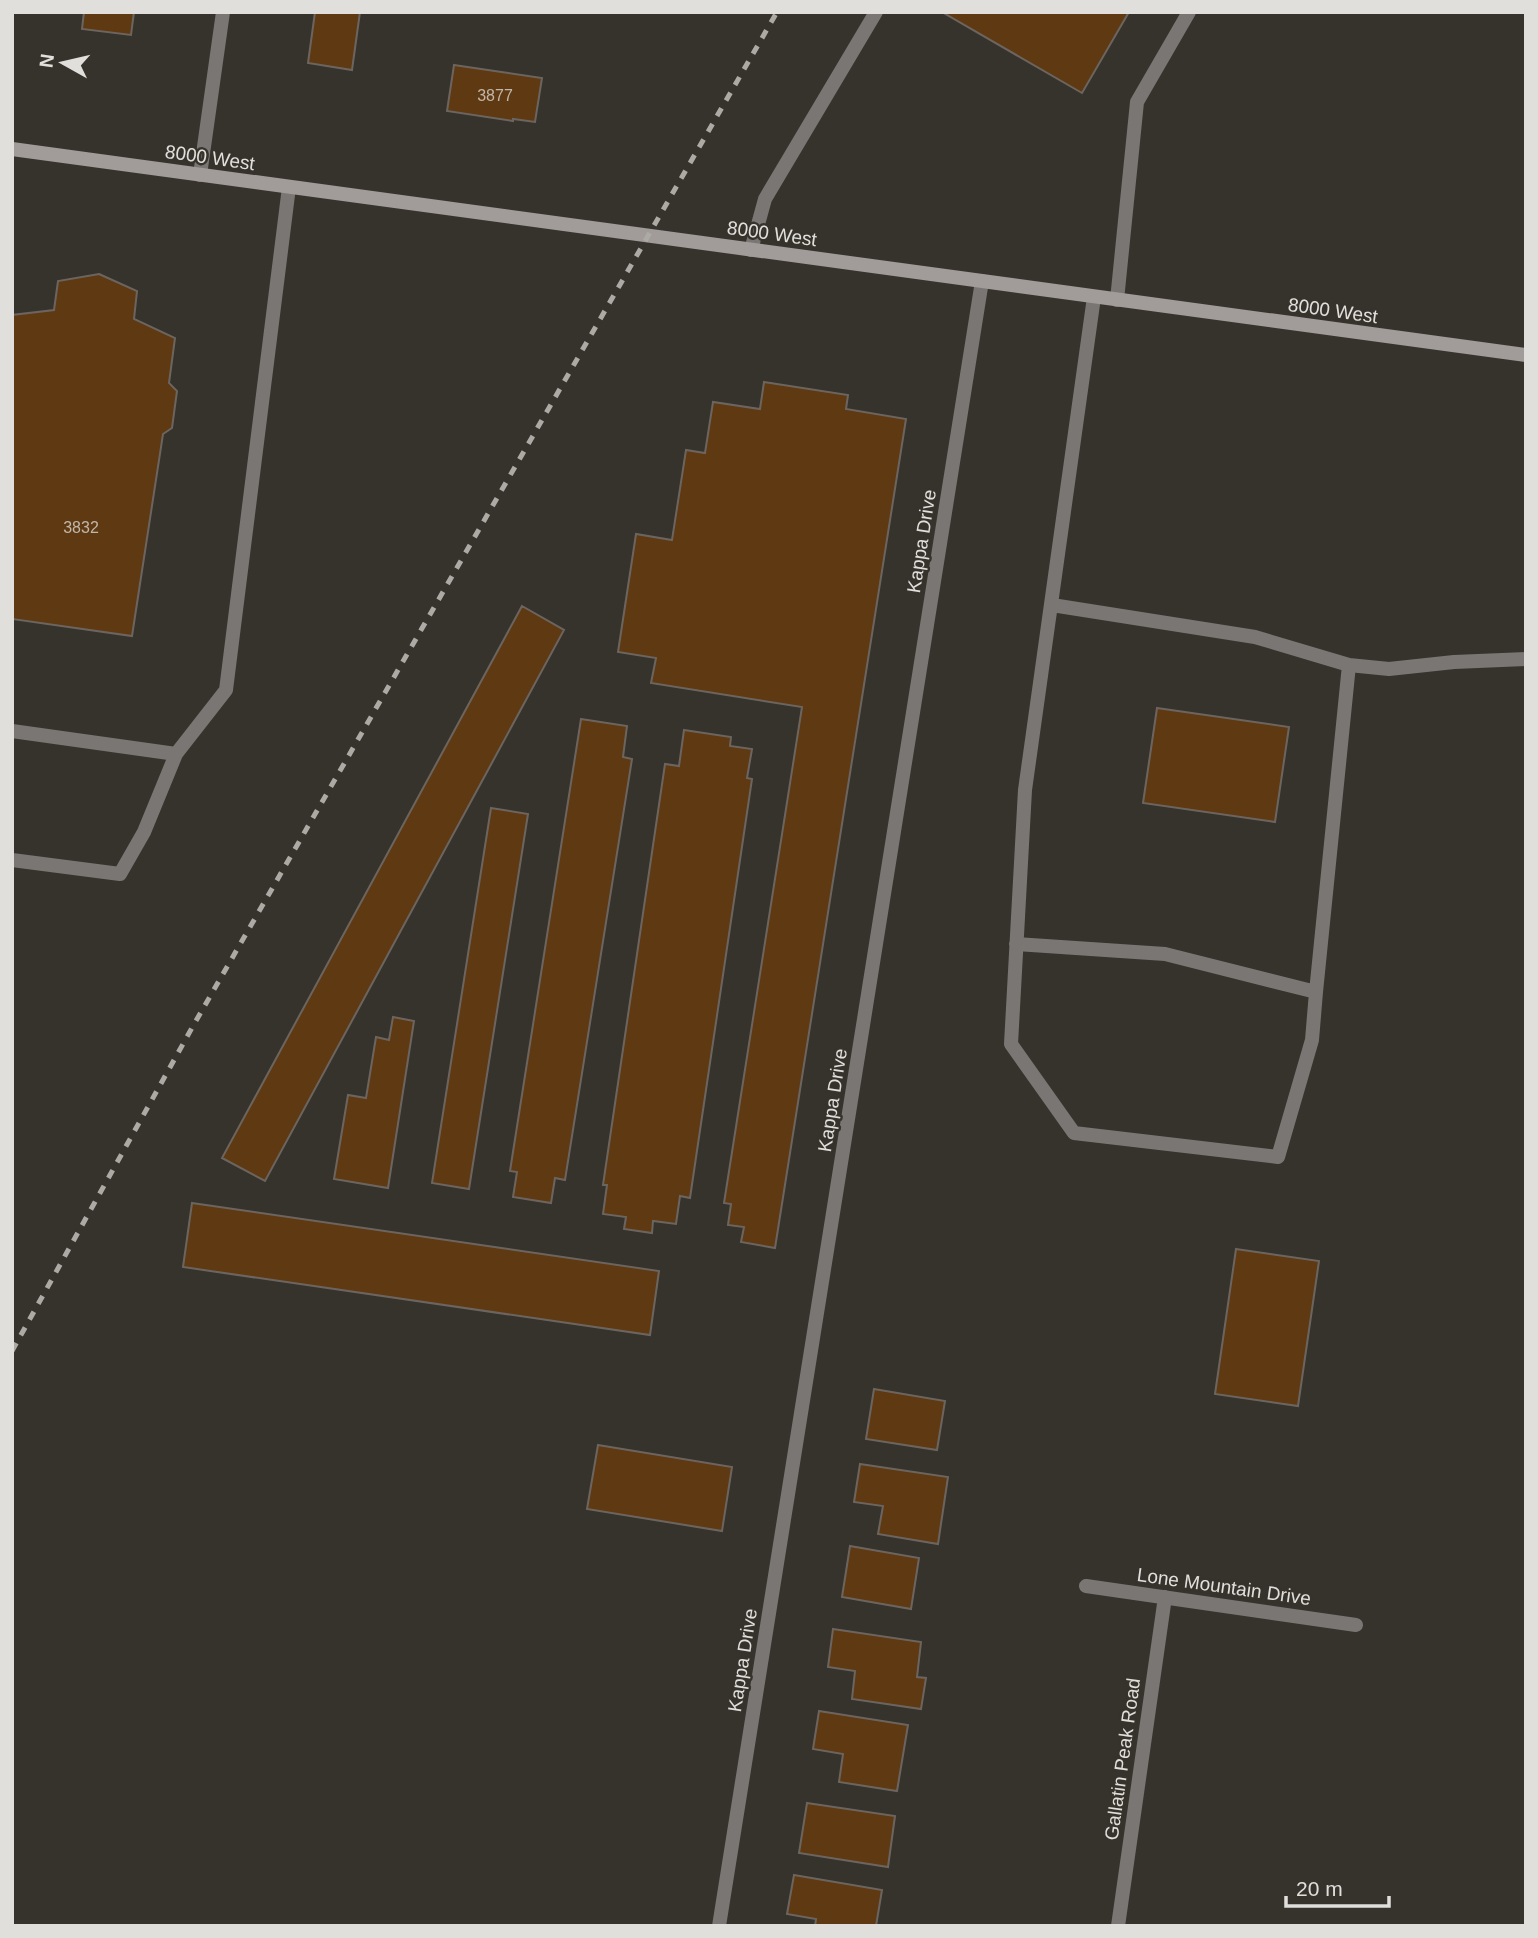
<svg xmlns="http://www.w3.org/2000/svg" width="1538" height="1938" viewBox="0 0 1538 1938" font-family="Arial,sans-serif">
  <rect width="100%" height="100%" fill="#36322c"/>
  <!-- building -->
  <path fill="#5f3912" stroke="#6c655f" stroke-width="2" d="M 84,12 L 134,12 L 131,35 L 82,29 Z
    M 315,12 L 360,12 L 352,70 L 308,63 Z
    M 942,12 L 1129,12 L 1082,93 Z
    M 454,65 L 542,78 L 535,122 L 513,119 L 513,121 L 447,111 Z
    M 99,274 L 137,291 L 134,319 L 175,338 L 169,383 L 177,391 L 172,428 L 163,434 L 132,636 L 12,619 L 12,315 L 54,310 L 58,281 Z
    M 764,382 L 848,395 L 846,409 L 906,419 L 775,1248 L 741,1242 L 744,1227 L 728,1225 L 731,1204 L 724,1203 L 802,707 L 651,683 L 656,658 L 618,652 L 636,534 L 672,540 L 686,450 L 705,453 L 713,402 L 760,409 Z
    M 522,606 L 564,630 L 265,1181 L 222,1158 Z
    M 1157,708 L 1289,727 L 1275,822 L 1143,803 Z
    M 581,719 L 627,726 L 623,757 L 632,759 L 565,1180 L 555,1178 L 551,1203 L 513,1197 L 517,1172 L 510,1171 Z
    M 684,730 L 731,737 L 730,746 L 752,749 L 747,778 L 752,779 L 690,1198 L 680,1196 L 676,1224 L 653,1221 L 652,1233 L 624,1229 L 626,1217 L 603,1214 L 607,1185 L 603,1185 L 665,764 L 679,766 Z
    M 491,808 L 528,814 L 469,1189 L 432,1183 Z
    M 393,1017 L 414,1021 L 388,1188 L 334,1179 L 348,1095 L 366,1098 L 376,1037 L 389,1040 Z
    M 192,1203 L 659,1271 L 650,1335 L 183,1267 Z
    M 1236,1249 L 1319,1261 L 1298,1406 L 1215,1394 Z
    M 874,1389 L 945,1401 L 937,1450 L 866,1439 Z
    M 598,1445 L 732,1467 L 722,1531 L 587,1509 Z
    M 860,1464 L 948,1477 L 938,1544 L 878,1534 L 883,1506 L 854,1502 Z
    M 850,1546 L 919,1558 L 911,1609 L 842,1597 Z
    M 833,1629 L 921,1642 L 917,1677 L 926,1678 L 921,1709 L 852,1699 L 855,1671 L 828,1667 Z
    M 819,1711 L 908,1725 L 897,1791 L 839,1782 L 843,1754 L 813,1749 Z
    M 807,1803 L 895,1816 L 888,1867 L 799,1853 Z
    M 794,1875 L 882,1890 L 876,1926 L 815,1926 L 816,1919 L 787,1914 Z"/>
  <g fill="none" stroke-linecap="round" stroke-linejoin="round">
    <!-- lane -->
    <path stroke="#7a7674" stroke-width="14" d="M 751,250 L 765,199 L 876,12
      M 1117,300 L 1137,102 L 1189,12
      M 1052,605 L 1255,637 L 1349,665 L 1389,669 L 1454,662 L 1526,659
      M 12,731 L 176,754 L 226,690 L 289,187
      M 12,860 L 120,874 L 144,832 L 176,754
      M 1016,944 L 1165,954 L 1316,992 L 1312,1040 L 1278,1157 L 1074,1133 L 1011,1044 L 1025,790 L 1094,297
      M 1316,992 L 1349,665"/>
    <!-- street -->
    <path stroke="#7a7674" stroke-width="14" d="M 200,175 L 223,12
      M 1086,1586 L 1356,1625
      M 719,1926 L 982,281
      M 1118,1926 L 1165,1597"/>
    <!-- secondary -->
    <path stroke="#a19b99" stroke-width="14" d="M 12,149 L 1526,355"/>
    <!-- rail -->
    <path stroke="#adaaa5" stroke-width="5" stroke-dasharray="9 9" stroke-linecap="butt" d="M 12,1351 L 193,1026 L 777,12"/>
  </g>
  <g text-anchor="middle" stroke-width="5" stroke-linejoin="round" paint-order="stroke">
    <!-- number labels -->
    <g font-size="16" fill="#c0b6a9">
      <text x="495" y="101">3877</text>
      <text x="81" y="533">3832</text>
    </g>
    <!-- street labels -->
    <g font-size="19" fill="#e1dfdb" stroke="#36322c">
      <text transform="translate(210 157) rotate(8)" y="7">8000 West</text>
      <text transform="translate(772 233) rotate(8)" y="7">8000 West</text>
      <text transform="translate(1333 310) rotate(8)" y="7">8000 West</text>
      <text transform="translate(921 541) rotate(-81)" y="7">Kappa Drive</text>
      <text transform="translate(832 1100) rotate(-81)" y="7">Kappa Drive</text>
      <text transform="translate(1224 1586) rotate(8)" y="7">Lone Mountain Drive</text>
      <text transform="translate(742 1660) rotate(-81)" y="7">Kappa Drive</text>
      <text transform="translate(1122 1759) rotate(-82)" y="7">Gallatin Peak Road</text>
    </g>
  </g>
  <!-- border -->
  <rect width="1538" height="1938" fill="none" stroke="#e1dfdb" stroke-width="28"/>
  <!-- north arrow -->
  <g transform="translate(63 63) rotate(278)" stroke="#36322c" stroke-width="5" paint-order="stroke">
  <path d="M0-5L12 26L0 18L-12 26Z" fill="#e1dfdb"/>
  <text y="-10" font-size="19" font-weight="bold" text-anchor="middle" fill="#e1dfdb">N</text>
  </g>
  <!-- scale -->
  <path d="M1286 1896v10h103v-10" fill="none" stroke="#e1dfdb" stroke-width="3.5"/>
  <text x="1296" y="1896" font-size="21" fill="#e1dfdb" stroke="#36322c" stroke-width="5" paint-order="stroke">20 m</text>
</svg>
